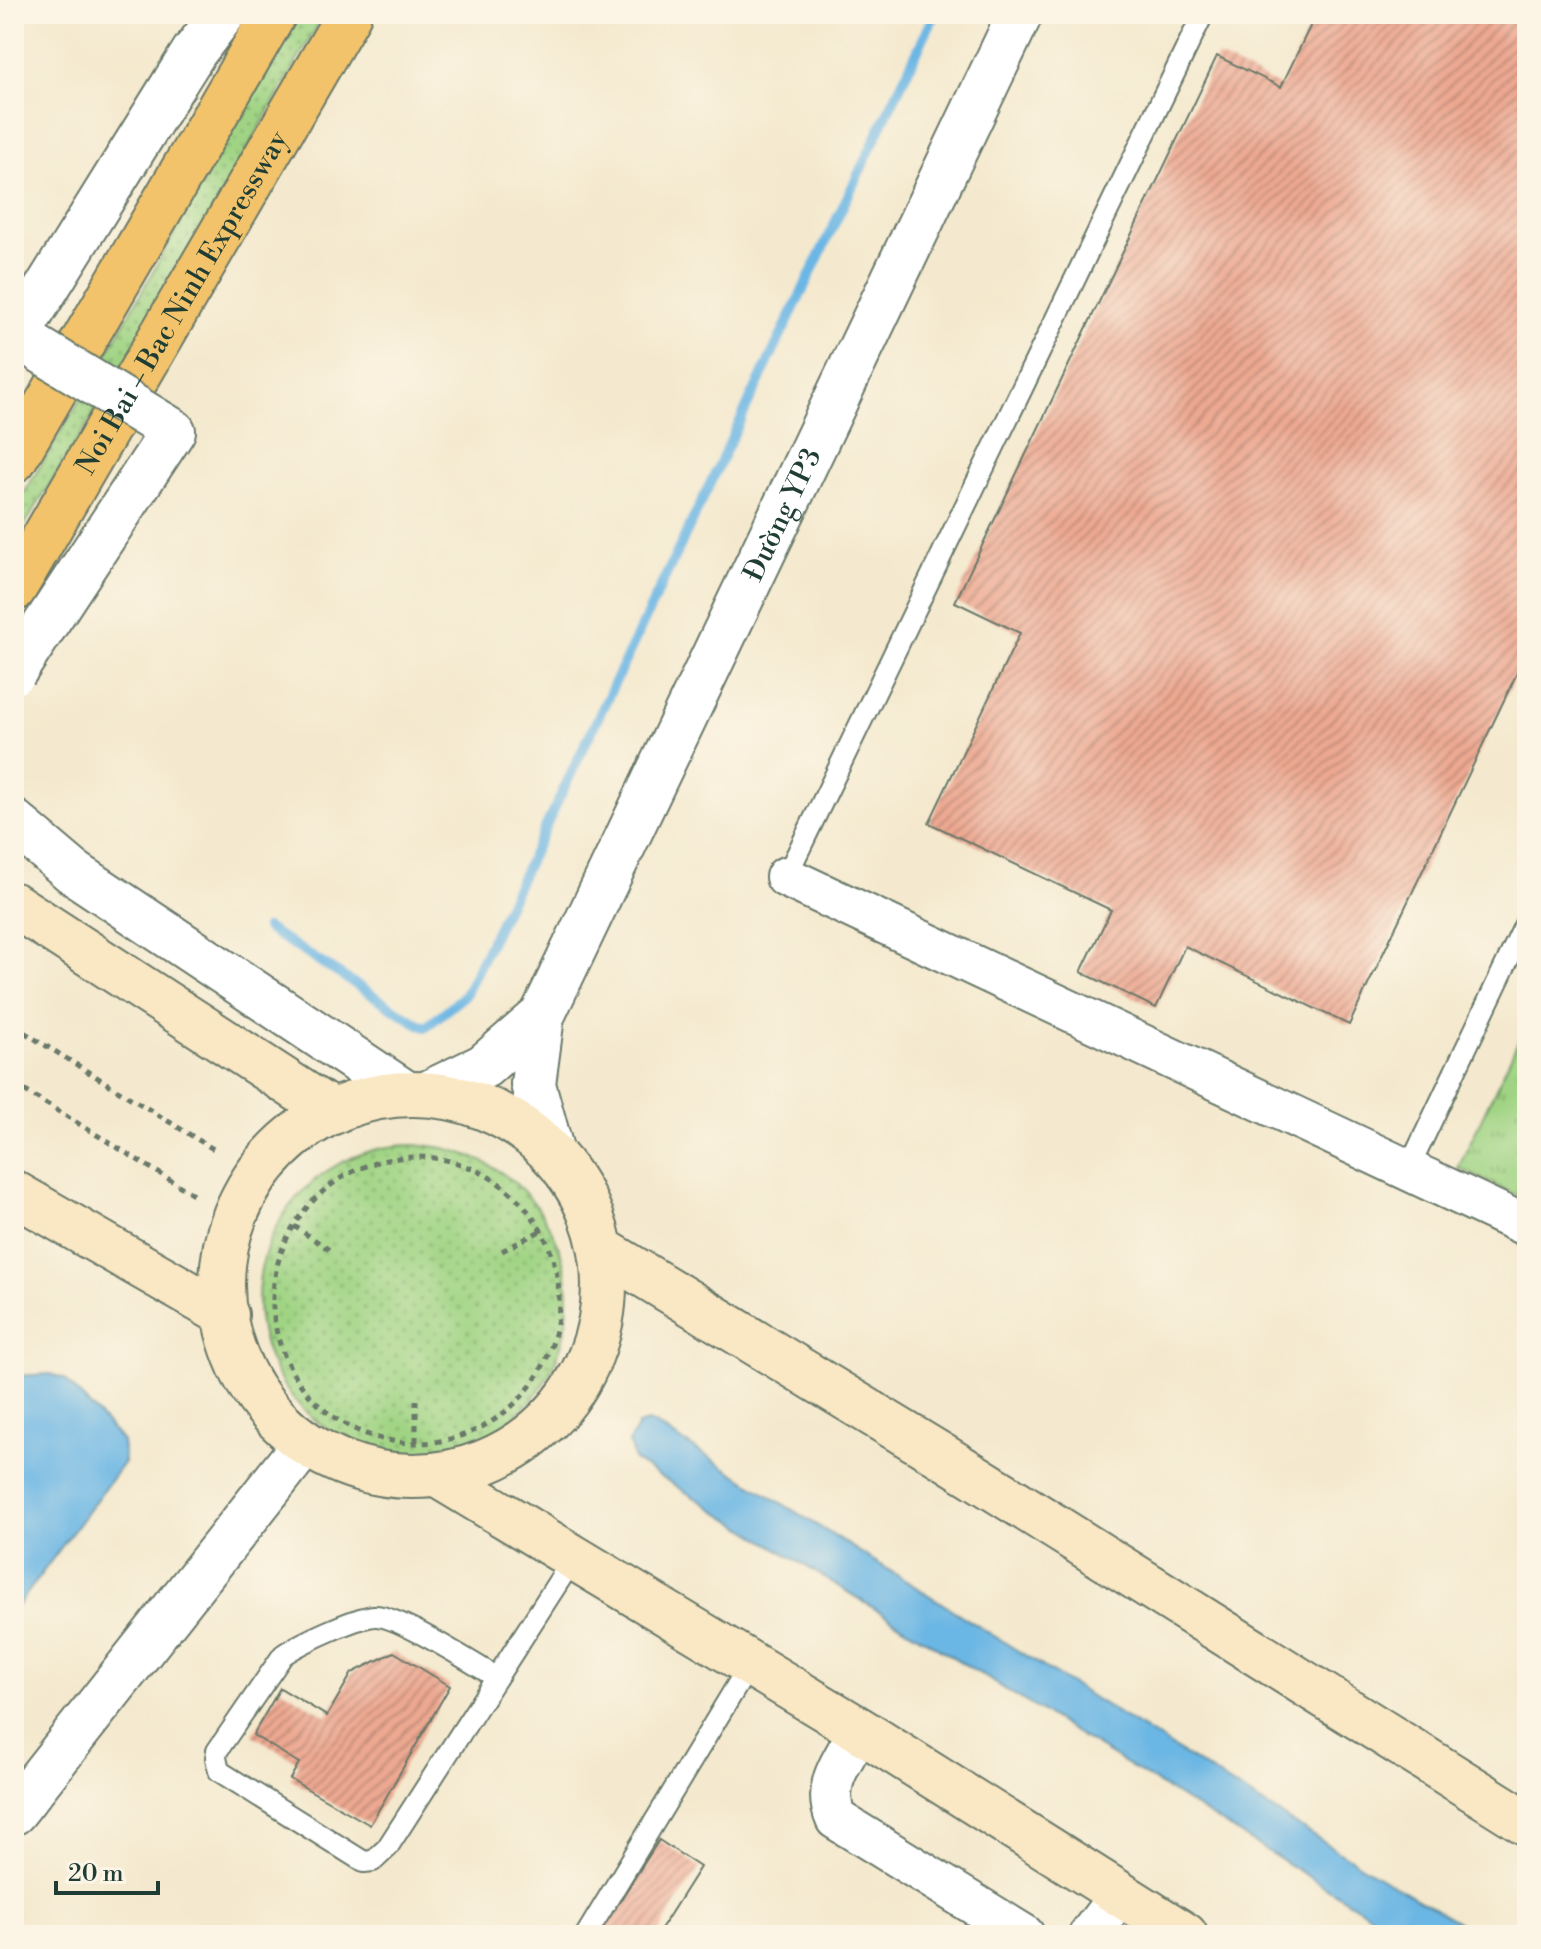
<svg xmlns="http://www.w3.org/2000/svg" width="1541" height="1949" viewBox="0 0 1541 1949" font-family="'Libre Bodoni',serif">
  <defs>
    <pattern id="grass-dots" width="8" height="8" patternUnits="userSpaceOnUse" patternTransform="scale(2)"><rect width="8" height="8" fill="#a0d484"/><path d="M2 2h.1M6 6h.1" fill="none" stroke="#82ad6d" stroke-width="1.8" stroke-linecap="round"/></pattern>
    <pattern id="park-tufts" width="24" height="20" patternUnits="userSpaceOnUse" patternTransform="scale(2)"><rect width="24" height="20" fill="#a0d484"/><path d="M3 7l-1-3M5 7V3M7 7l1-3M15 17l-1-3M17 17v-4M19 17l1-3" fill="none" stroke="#82ad6d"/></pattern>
    <pattern id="building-hatch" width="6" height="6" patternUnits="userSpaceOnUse" patternTransform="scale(2)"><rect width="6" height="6" fill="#eda891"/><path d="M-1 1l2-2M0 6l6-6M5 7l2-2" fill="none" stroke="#bf8a77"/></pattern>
  </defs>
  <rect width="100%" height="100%" fill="#fcf5e5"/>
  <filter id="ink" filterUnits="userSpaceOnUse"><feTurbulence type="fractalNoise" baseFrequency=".0125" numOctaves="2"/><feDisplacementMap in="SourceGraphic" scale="16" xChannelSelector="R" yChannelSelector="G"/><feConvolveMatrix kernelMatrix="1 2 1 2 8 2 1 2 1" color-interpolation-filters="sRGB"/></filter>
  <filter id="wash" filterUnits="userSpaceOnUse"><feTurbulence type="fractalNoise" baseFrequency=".006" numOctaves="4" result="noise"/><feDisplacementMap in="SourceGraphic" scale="32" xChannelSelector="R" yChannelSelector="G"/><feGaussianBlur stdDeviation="1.8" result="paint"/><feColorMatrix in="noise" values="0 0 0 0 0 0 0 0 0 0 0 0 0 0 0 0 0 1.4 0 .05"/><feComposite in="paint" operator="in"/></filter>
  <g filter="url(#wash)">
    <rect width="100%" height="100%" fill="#f4e9ce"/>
    <!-- grass -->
    <path fill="url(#grass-dots)" stroke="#60885c" stroke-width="2" d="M 297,14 L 324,14 L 130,356 L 14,542 L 14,510 L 103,361 Z
      M258 1300a155 155 0 1 1 310 0a155 155 0 1 1-310 0Z"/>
    <!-- park -->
    <path fill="url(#park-tufts)" stroke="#60885c" stroke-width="2" d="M 1527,1023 L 1527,1200 L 1458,1168 Z"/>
    <!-- water -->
    <path fill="#6bb6e4" stroke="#457a8c" stroke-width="2" d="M 51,1374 L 65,1379 L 122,1441 L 124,1462 L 14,1611 L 14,1376 Z
      M 647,1422 L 655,1424 L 1375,1874 L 1480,1935 L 1403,1935 L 634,1460 L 629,1442 L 638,1425 Z"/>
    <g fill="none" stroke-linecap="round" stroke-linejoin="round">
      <!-- stream -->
      <path stroke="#6bb6e4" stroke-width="10" d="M 266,928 L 420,1025 L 426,1027 L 465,995 L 935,14"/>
    </g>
    <g id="blocks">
      <!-- building -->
      <path fill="url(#building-hatch)" d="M 1316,14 L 1527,14 L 1527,652 L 1349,1025 L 1185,946 L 1156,1008 L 1081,972 L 1111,910 L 929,823 L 1020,633 L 955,602 L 1217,56 L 1281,87 Z
        M 394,1652 L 450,1686 L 370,1825 L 290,1779 L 299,1763 L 253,1735 L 280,1688 L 327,1716 L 352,1673 Z
        M 659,1840 L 700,1867 L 657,1935 L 605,1935 L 600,1932 Z"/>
    </g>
  </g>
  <g filter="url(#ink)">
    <use href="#blocks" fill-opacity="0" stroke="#6a796a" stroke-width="2"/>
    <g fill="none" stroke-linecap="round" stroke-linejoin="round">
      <defs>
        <path id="service" d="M 786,877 L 1203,14
          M 1408,1170 L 1527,920
          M 496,1677 C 474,1664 396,1614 374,1616 C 354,1618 300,1643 283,1655 L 217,1751 L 216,1758 L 219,1771 L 364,1862 L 373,1861 L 387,1848 L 573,1559
          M 586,1935 L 750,1664"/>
        <path id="minor" d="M 786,877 L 1527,1226
          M 860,1730 C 843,1760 821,1785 836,1819 L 1024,1935
          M 1089,1935 L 1121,1893"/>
        <g id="tertiary">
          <path d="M 175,82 L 194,52 L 223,14"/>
          <path d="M 14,822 L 73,872 L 407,1094"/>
          <path id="s1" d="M 542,1016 L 1020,14"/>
          <path d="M 426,1094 L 484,1066 L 542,1016 L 533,1084 L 552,1153"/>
          <path d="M 14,1812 L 305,1443"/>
        </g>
        <path id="secondary" d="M 14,905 L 333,1112
          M222 1285a191 191 0 1 1 382 0a191 191 0 1 1-382 0Z
          M 14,1193 L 226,1315
          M 601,1249 L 947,1459 L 1527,1823
          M 437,1475 L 860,1730 L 1185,1935"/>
        <g id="motorway">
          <path d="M 14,460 L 274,14"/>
          <path id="s2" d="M 14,589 L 349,14"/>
        </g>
      </defs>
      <!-- service casing -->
      <use href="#service" stroke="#6a796a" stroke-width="24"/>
      <!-- minor casing -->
      <use href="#minor" stroke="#6a796a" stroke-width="44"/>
      <!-- tertiary casing -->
      <use href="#tertiary" stroke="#6a796a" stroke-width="48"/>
      <!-- secondary casing -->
      <use href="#secondary" stroke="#6a796a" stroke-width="48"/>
      <!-- motorway casing -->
      <use href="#motorway" stroke="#6a796a" stroke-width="48"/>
      <!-- path -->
      <path stroke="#6a796a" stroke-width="5" stroke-dasharray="6 6" stroke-linecap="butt" d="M 14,1026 L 218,1152
        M 14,1084 L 193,1194
        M273 1300a143 143 0 1 1 286 0a143 143 0 1 1-286 0Z
        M 294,1226 L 331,1251
        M 502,1251 L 542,1230
        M 416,1400 L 416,1443"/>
      <!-- service -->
      <use href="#service" stroke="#fff" stroke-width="20"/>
      <!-- minor -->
      <use href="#minor" stroke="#fff" stroke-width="40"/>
      <!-- tertiary -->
      <use href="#tertiary" stroke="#fff" stroke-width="44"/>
      <!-- secondary -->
      <use href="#secondary" stroke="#fae7c3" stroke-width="44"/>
      <!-- motorway -->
      <use href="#motorway" stroke="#f2c36a" stroke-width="44"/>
      <defs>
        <path id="tertiary-bridge" d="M 14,672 L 173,431 L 17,336 L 175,82"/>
      </defs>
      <!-- tertiary-bridge casing -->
      <use href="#tertiary-bridge" stroke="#6a796a" stroke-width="48" stroke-linecap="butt"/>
      <!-- tertiary-bridge -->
      <use href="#tertiary-bridge" stroke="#fff" stroke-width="44"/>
    </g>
  </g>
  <g text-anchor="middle" stroke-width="6" stroke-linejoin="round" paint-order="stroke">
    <!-- street labels -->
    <g font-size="28" fill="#1f3d34" stroke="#fcf5e5">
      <text dy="10" stroke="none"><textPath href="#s2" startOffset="332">Noi Bai – Bac Ninh Expressway</textPath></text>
      <text dy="10" stroke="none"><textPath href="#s1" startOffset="556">Đường YP3</textPath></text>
    </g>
  </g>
  <!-- margin -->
  <rect width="1541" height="1949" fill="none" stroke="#fcf5e5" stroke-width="48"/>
  <!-- scale -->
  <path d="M56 1881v12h102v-12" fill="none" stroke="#1f3d34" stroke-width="4"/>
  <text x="68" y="1881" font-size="24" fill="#1f3d34" stroke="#fcf5e5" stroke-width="6" paint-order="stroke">20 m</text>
</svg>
